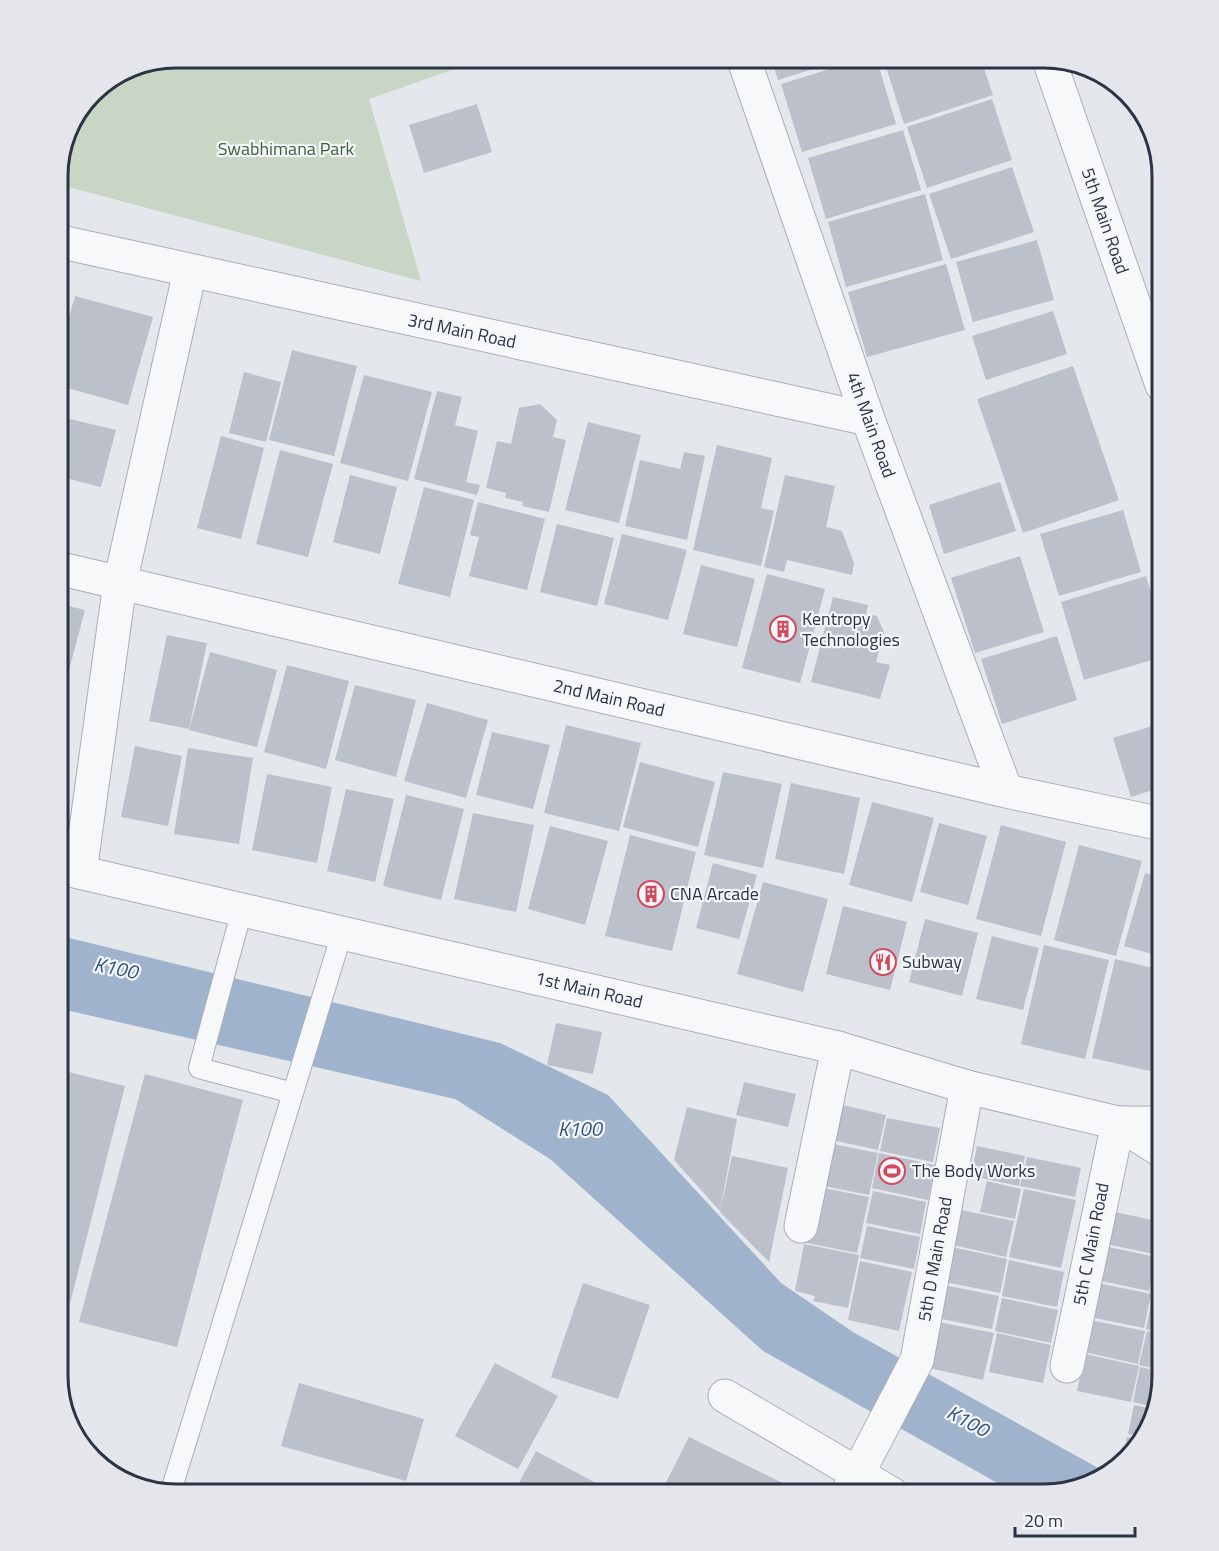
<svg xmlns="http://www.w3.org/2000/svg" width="1219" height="1551" viewBox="0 0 1219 1551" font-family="'Titillium Web',sans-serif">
  <rect width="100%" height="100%" fill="#e4e7ec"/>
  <!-- green -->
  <path fill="#c9d6c5" d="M 176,57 L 489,57 L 369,99 L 421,281 L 57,184 L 57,168 L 69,123 L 97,87 L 131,66 Z"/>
  <!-- water -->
  <path fill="#9fb4cc" d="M 57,935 L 500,1043 L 608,1095 L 781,1283 L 853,1332 L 1109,1474 L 1043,1494 L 1017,1494 L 763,1351 L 550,1159 L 455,1099 L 57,1008 Z"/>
  <!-- building -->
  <path fill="#bbc0ca" d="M 771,57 L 848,57 L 848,58 L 778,80 Z
    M 869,57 L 876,57 L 896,124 L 802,152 L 781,84 Z
    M 883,57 L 980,57 L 993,95 L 904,124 Z
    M 992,99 L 1012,160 L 927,188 L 907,127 Z
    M 477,104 L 492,152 L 424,173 L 409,125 Z
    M 903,130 L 921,190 L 826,219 L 808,158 Z
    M 1012,167 L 1034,232 L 951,259 L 929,194 Z
    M 925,194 L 943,260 L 846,287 L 828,222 Z
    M 1037,240 L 1054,300 L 973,322 L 956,262 Z
    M 946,264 L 965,330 L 867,357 L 848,292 Z
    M 75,296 L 153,317 L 128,405 L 57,385 L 57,359 Z
    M 57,300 L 65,302 L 58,328 L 57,328 Z
    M 1053,311 L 1067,354 L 986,380 L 972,336 Z
    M 292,350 L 357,366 L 334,456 L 269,440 Z
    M 1073,366 L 1119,500 L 1023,533 L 977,399 Z
    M 244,372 L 281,382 L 266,442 L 229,433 Z
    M 364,375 L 432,392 L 408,481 L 340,463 Z
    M 437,391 L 462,397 L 455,425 L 478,431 L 466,482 L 480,485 L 477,495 L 414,479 Z
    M 540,404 L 557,420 L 553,437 L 566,440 L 549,512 L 522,506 L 523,502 L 505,498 L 506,493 L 486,488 L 497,441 L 511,444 L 519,408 Z
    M 57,416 L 116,430 L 101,487 L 57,476 Z
    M 588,422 L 641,435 L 619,523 L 565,510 Z
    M 221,436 L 264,448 L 241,539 L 197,528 Z
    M 717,445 L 772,458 L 761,508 L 774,511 L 761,566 L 693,550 Z
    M 280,450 L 333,464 L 308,557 L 256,544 Z
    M 684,452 L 705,456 L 687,540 L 625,526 L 640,460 L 680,469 Z
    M 350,475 L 397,487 L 380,554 L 333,542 Z
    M 785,475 L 835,486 L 826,527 L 842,531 L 854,563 L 852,575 L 787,560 L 784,572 L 764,567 Z
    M 1000,482 L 1016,531 L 944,554 L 929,505 Z
    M 424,487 L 474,500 L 450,597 L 398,584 Z
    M 478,502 L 545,519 L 527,590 L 469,576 L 479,537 L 470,535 Z
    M 1123,510 L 1141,572 L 1059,596 L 1040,534 Z
    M 557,524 L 614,538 L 597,606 L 540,592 Z
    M 622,534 L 687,550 L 668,620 L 604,604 Z
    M 1020,556 L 1044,632 L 975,653 L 951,578 Z
    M 701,565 L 755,579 L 737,647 L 683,634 Z
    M 767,574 L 825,589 L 800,683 L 742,668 Z
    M 1146,576 L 1162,629 L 1162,657 L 1084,680 L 1061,602 Z
    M 833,597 L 868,605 L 866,614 L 877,616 L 884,632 L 876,662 L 890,665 L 880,699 L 811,682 Z
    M 57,603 L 85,610 L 65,685 L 57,683 Z
    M 167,635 L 207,643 L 189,729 L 149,721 Z
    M 1057,636 L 1077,700 L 1002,724 L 981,659 Z
    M 210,652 L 277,670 L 257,747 L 189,730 Z
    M 287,665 L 349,681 L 326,769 L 264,752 Z
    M 355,685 L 416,700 L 396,777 L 335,760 Z
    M 427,703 L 488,720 L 466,798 L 404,781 Z
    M 1162,723 L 1162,787 L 1131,797 L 1113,738 Z
    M 566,725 L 641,743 L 619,831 L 544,813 Z
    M 492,732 L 550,745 L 533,809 L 476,795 Z
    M 135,746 L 182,756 L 168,826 L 121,817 Z
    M 188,748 L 253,758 L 239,844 L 174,834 Z
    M 640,762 L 715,782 L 698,847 L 623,827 Z
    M 723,772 L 782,784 L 763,868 L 704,855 Z
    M 267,774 L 332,787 L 317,863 L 252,850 Z
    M 791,783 L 860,798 L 844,874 L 775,859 Z
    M 346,789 L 394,799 L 375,882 L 327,871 Z
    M 406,795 L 464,809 L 441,900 L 383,886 Z
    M 872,802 L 934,818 L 912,902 L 849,885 Z
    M 473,813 L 534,825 L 516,912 L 454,899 Z
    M 939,823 L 987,836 L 968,905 L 920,892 Z
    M 1001,825 L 1066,842 L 1041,936 L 976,919 Z
    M 550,826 L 608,841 L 585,925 L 528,909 Z
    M 630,835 L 696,852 L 672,951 L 605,936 Z
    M 1079,845 L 1142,861 L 1116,956 L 1054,940 Z
    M 713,863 L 757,875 L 739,939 L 696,928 Z
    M 1145,873 L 1162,877 L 1162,957 L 1124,946 Z
    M 763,882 L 828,899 L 803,992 L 737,974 Z
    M 843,906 L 907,922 L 890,990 L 826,974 Z
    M 925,919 L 978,933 L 962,996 L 909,982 Z
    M 992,936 L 1039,948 L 1023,1010 L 976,999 Z
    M 1044,945 L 1109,960 L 1085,1059 L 1021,1044 Z
    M 1115,959 L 1162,970 L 1162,1058 L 1159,1073 L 1092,1058 Z
    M 556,1023 L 602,1032 L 593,1074 L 547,1065 Z
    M 57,1069 L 125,1086 L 58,1351 L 57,1350 Z
    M 145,1074 L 243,1100 L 177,1347 L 79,1322 Z
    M 744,1082 L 796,1094 L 788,1127 L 736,1115 Z
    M 834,1103 L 886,1115 L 878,1150 L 827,1139 Z
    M 687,1107 L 737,1119 L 720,1211 L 674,1160 Z
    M 887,1118 L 940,1128 L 933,1162 L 880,1151 Z
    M 828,1143 L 878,1153 L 869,1195 L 819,1185 Z
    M 977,1146 L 1025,1156 L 1019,1186 L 971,1176 Z
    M 879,1153 L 935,1165 L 928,1200 L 872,1188 Z
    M 732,1156 L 788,1168 L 769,1262 L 720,1212 Z
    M 1027,1157 L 1081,1168 L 1075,1197 L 1020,1186 Z
    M 987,1181 L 1021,1189 L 1015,1219 L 980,1212 Z
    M 819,1187 L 869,1197 L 857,1253 L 807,1243 Z
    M 1024,1189 L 1076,1200 L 1061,1268 L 1009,1257 Z
    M 873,1191 L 926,1202 L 920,1234 L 866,1223 Z
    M 956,1209 L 1014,1221 L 1006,1257 L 949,1244 Z
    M 1110,1211 L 1162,1222 L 1162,1236 L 1158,1255 L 1102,1243 Z
    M 867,1226 L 920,1237 L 914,1269 L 860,1258 Z
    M 804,1244 L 859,1255 L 848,1308 L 813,1301 L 815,1296 L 795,1291 Z
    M 1104,1246 L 1156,1257 L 1149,1291 L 1097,1280 Z
    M 952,1247 L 1007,1259 L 1000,1293 L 945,1282 Z
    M 1158,1258 L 1162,1258 L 1162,1295 L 1151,1292 Z
    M 1009,1260 L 1064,1272 L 1057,1307 L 1002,1296 Z
    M 860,1261 L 912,1272 L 899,1331 L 848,1320 Z
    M 583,1283 L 650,1305 L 618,1399 L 551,1377 Z
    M 1098,1283 L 1151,1294 L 1144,1328 L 1090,1317 Z
    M 944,1285 L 999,1296 L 992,1329 L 937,1318 Z
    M 1153,1295 L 1162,1296 L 1162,1333 L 1146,1329 Z
    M 1002,1298 L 1058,1310 L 1051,1343 L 995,1331 Z
    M 1090,1320 L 1145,1331 L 1138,1364 L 1084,1352 Z
    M 938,1322 L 994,1333 L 983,1380 L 929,1368 Z
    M 1147,1331 L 1162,1334 L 1162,1370 L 1139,1365 Z
    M 997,1333 L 1051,1345 L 1043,1383 L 989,1372 Z
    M 1085,1354 L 1139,1366 L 1131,1402 L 1077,1391 Z
    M 495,1363 L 558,1396 L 518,1469 L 455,1436 Z
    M 1140,1367 L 1162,1372 L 1154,1407 L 1133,1402 Z
    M 299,1383 L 424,1419 L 406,1481 L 281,1446 Z
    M 1134,1405 L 1153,1409 L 1146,1434 L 1144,1437 L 1128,1434 Z
    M 689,1437 L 789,1486 L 785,1494 L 660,1494 Z
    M 1127,1437 L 1141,1440 L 1122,1460 Z
    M 536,1451 L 594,1482 L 587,1494 L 513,1494 Z"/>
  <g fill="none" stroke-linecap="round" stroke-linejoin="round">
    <defs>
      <path id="service" d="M 242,910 L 199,1068 L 293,1093
        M 171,1491 L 342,933"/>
      <path id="minor" d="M 743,57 L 868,419 L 1006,791
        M 1048,57 L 1162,385
        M 57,241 L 868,419
        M 57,568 L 1006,791 L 1162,824
        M 80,872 L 120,583 L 190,271
        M 801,1226 L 838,1048
        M 1067,1366 L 1118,1123
        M 725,1396 L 892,1494
        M 847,1494 L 917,1360 L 967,1087"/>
      <path id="tertiary" d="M 57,867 L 838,1048 L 967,1087 L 1118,1123 L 1162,1123
        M 1118,1123 L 1162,1151"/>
    </defs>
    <!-- service casing -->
    <use href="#service" stroke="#a9aeb7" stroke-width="22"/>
    <!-- minor casing -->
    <use href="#minor" stroke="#a9aeb7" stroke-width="35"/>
    <!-- tertiary casing -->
    <use href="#tertiary" stroke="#a9aeb7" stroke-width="35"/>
    <!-- service -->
    <use href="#service" stroke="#f7f8fa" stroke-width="20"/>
    <!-- minor -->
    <use href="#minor" stroke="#f7f8fa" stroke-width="33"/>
    <!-- tertiary -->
    <use href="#tertiary" stroke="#f7f8fa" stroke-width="33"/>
  </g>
  <!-- icons -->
  <defs>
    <symbol id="building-ring" viewBox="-11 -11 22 22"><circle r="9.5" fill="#f4f6f9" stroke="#d1495b" stroke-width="1.5"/><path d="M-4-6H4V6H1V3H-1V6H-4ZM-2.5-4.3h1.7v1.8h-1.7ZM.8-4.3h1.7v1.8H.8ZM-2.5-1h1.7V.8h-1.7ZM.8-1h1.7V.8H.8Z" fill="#d1495b"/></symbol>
    <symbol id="restaurant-ring" viewBox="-11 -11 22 22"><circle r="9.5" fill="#f4f6f9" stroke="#d1495b" stroke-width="1.5"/><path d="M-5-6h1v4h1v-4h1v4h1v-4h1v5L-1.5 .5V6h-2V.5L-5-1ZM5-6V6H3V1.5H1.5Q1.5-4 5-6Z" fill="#d1495b"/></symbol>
    <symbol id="stadium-ring" viewBox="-11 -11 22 22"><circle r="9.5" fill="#f4f6f9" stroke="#d1495b" stroke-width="1.5"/><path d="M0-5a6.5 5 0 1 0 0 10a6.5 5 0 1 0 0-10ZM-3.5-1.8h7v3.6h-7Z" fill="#d1495b"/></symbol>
  </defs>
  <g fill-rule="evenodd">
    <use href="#building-ring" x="768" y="614" width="30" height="30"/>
    <use href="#building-ring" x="636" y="879" width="30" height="30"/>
    <use href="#restaurant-ring" x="868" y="947" width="30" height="30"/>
    <use href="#stadium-ring" x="877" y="1156" width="30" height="30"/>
  </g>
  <g text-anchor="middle" stroke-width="4.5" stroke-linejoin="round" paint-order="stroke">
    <!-- park labels -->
    <g font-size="18" fill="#3f6138" stroke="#f4f6f9">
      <text x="286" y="155">Swabhimana Park</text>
    </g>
    <!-- street labels -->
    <g font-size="18" fill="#2b3445" stroke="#f4f6f9">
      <text transform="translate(1105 221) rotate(71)" y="6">5th Main Road</text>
      <text transform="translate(462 331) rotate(12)" y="6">3rd Main Road</text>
      <text transform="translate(871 425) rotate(70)" y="6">4th Main Road</text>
      <text transform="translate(609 698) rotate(13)" y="6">2nd Main Road</text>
      <text transform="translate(589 990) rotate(13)" y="6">1st Main Road</text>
      <text transform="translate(1091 1244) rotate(-79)" y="6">5th C Main Road</text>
      <text transform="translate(935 1259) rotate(-80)" y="6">5th D Main Road</text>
    </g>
    <!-- poi labels -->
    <g font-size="18" fill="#2b3445" stroke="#f4f6f9" text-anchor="start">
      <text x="802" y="625">Kentropy<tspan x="802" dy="21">Technologies</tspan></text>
      <text x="670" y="900">CNA Arcade</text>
      <text x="902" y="968">Subway</text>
      <text x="912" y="1177">The Body Works</text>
    </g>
    <!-- water labels -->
    <g font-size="20" font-style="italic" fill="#34527a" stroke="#f4f6f9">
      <text transform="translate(116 968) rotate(11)" y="7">K100</text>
      <text x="580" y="1136">K100</text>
      <text transform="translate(968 1421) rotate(28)" y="7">K100</text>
    </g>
  </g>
  <!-- crop -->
  <path d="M0 0H1219V1551H0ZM176 68H1044A108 108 0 0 1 1152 176V1376A108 108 0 0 1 1044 1484H176A108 108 0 0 1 68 1376V176A108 108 0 0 1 176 68Z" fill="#e4e6eb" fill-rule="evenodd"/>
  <path fill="none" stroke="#2b3445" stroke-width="3" d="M176 68H1044A108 108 0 0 1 1152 176V1376A108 108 0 0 1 1044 1484H176A108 108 0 0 1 68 1376V176A108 108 0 0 1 176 68Z"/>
  <!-- scale -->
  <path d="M1015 1527v9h120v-9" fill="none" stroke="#2b3445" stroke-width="3"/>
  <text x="1024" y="1527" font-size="18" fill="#2b3445" stroke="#f4f6f9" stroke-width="4.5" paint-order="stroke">20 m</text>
</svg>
